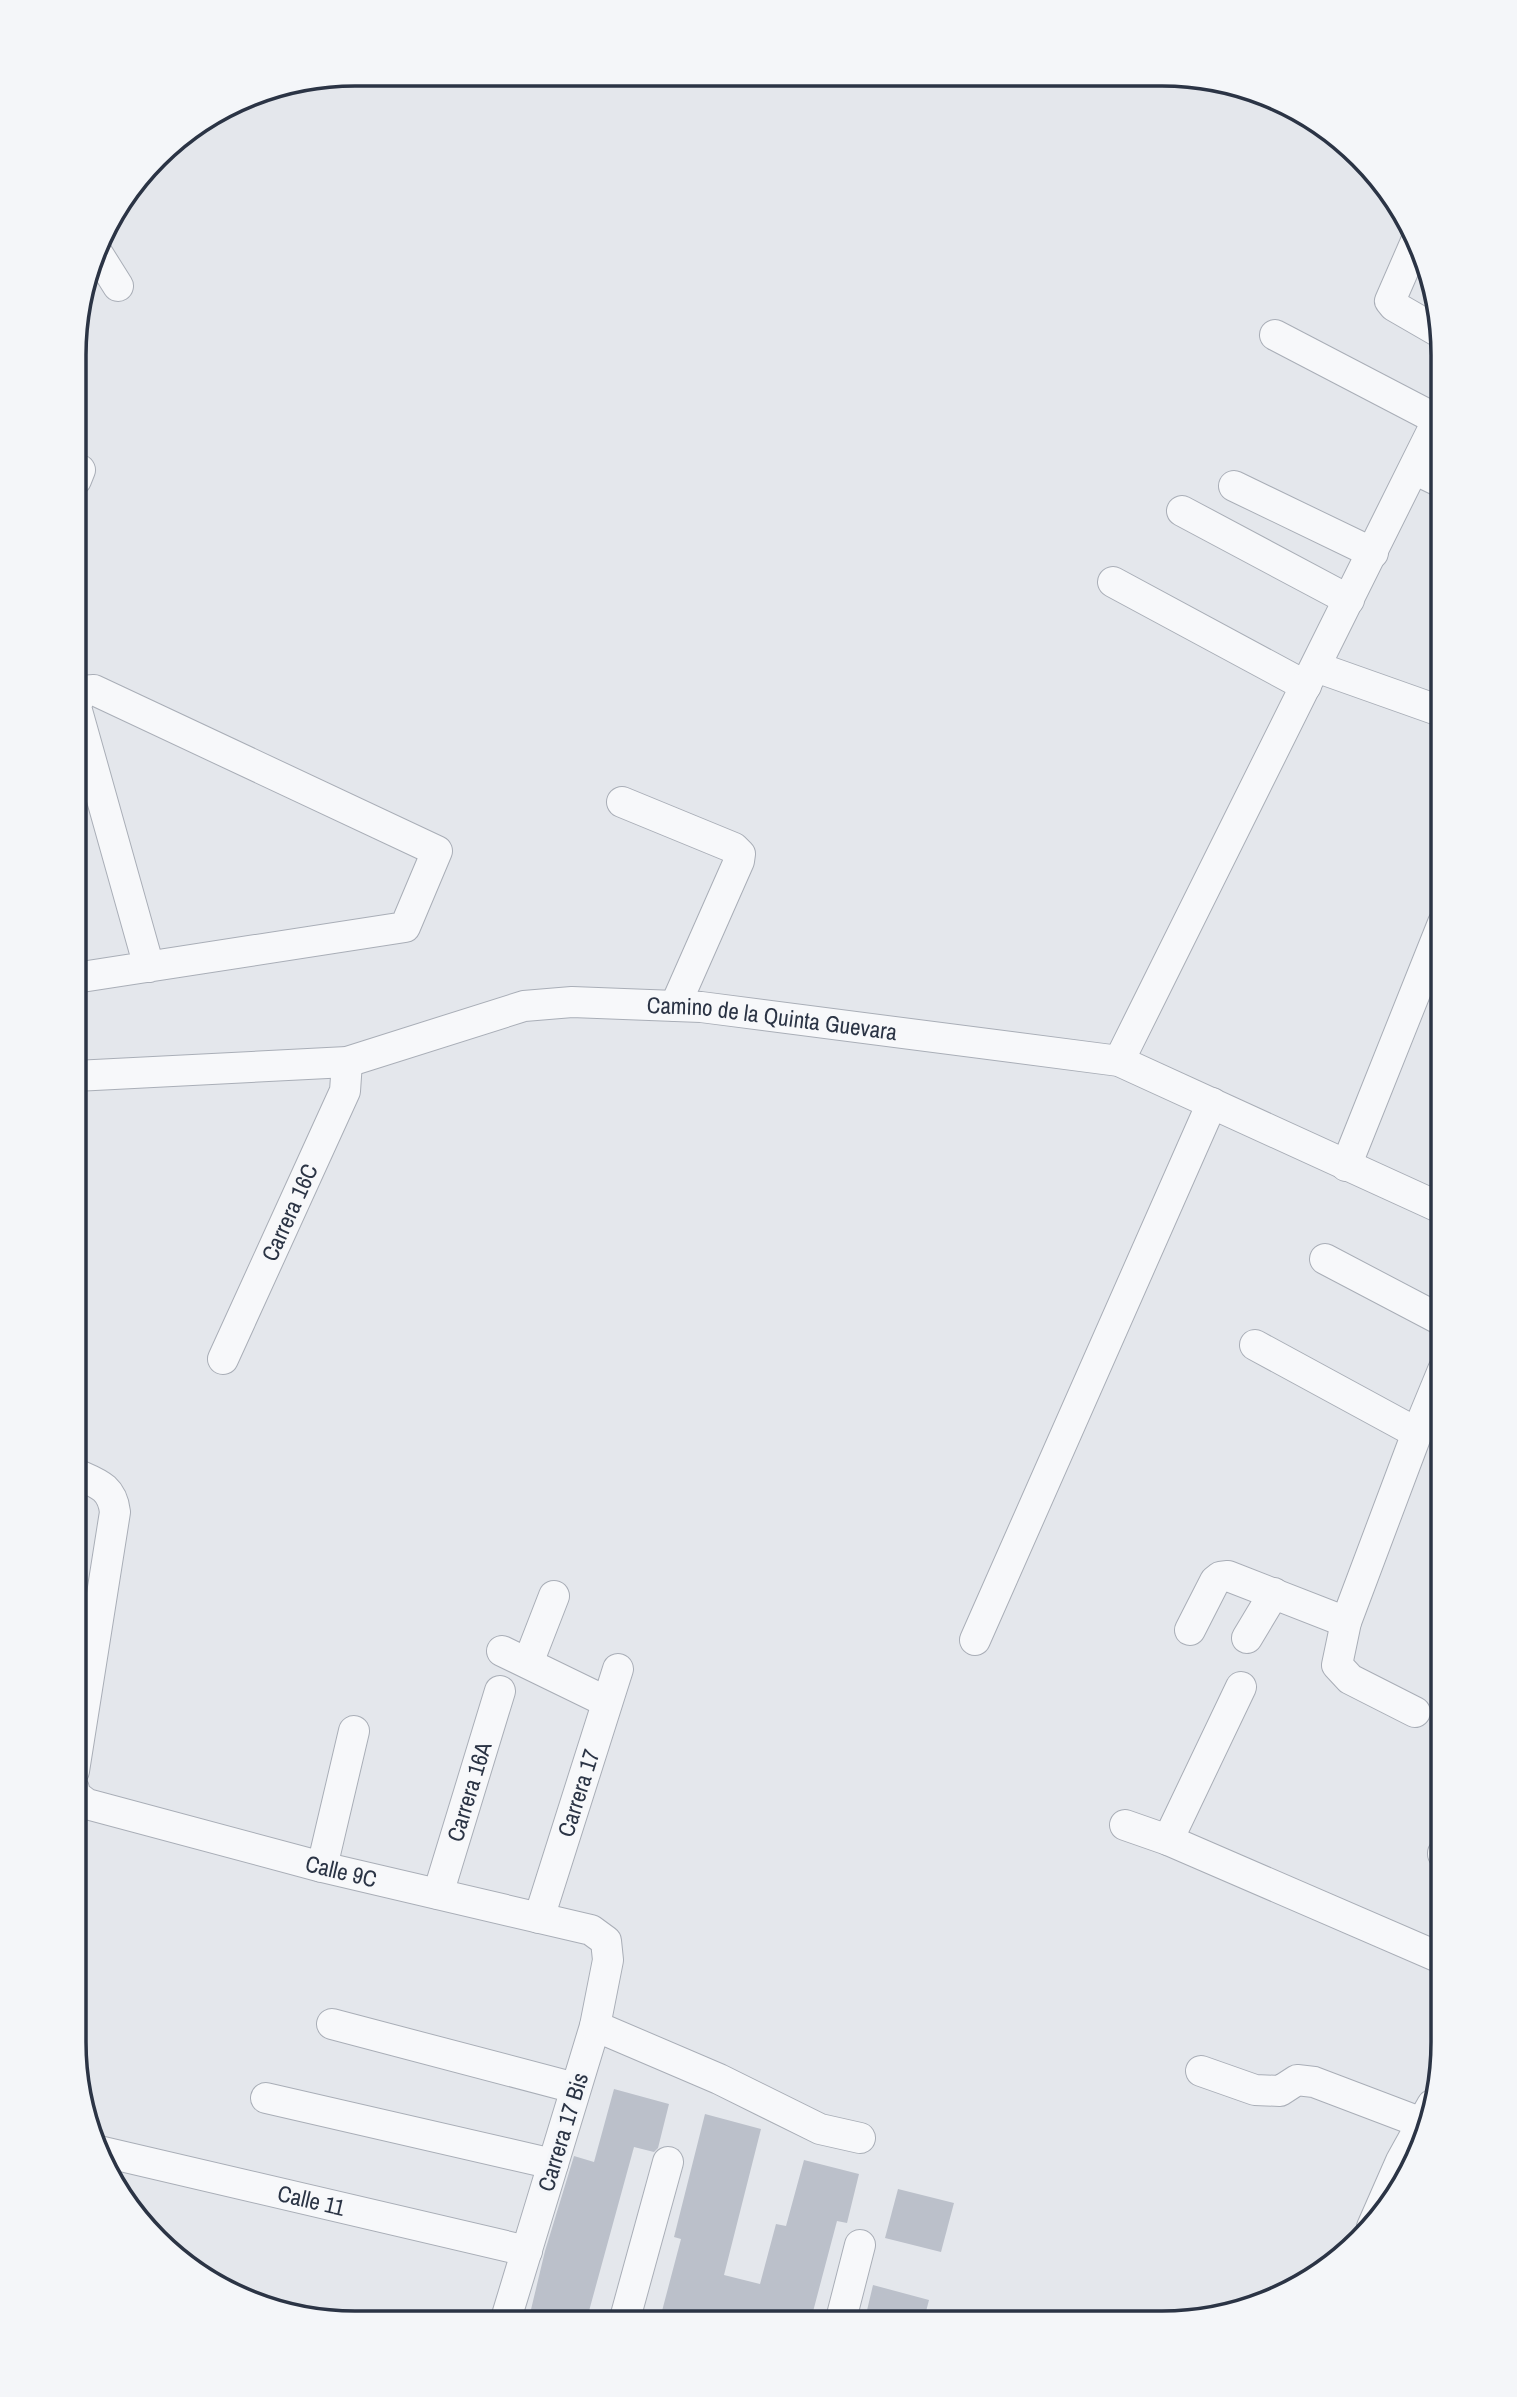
<svg xmlns="http://www.w3.org/2000/svg" width="1517" height="2397" viewBox="0 0 1517 2397" font-family="'Archivo Narrow',sans-serif">
  <rect width="100%" height="100%" fill="#e4e7ec"/>
  <!-- building -->
  <path fill="#bbc0ca" d="M 614,2089 L 669,2104 L 658,2148 L 654,2152 L 634,2147 L 586,2322 L 528,2322 L 545,2251 L 574,2156 L 594,2162 Z
    M 705,2114 L 761,2129 L 724,2275 L 760,2284 L 776,2224 L 786,2226 L 804,2160 L 859,2174 L 847,2223 L 837,2221 L 810,2323 L 703,2322 L 662,2311 L 681,2239 L 674,2237 Z
    M 898,2189 L 954,2203 L 941,2252 L 885,2238 Z
    M 873,2285 L 929,2300 L 923,2323 L 864,2323 Z"/>
  <g fill="none" stroke-linecap="round" stroke-linejoin="round">
    <defs>
      <g id="minor">
        <path d="M 1417,239 L 1390,301 L 1394,306 L 1439,332"/>
        <path d="M 96,251 L 118,286"/>
        <path d="M 1275,335 L 1438,420"/>
        <path d="M 1414,469 L 1443,483"/>
        <path d="M 76,480 L 80,470"/>
        <path d="M 1234,486 L 1373,553"/>
        <path d="M 1182,511 L 1349,600"/>
        <path d="M 1113,582 L 1306,686"/>
        <path d="M 1316,667 L 1443,712"/>
        <path d="M 622,802 L 734,848 L 740,854 L 739,861 L 675,1006"/>
        <path d="M 75,978 L 405,927 L 437,851 L 94,690 L 81,691 L 76,707 L 149,967"/>
        <path d="M 1119,1061 L 1443,409"/>
        <path id="s1" d="M 75,1076 L 347,1062 L 524,1006 L 572,1002 L 701,1007 L 1119,1061 L 1443,1209"/>
        <path d="M 1346,1166 L 1443,923"/>
        <path d="M 1325,1259 L 1443,1321"/>
        <path d="M 1255,1345 L 1417,1433"/>
        <path id="s2" d="M 223,1359 L 345,1091 L 347,1062"/>
        <path d="M 1190,1630 L 1215,1581 L 1220,1577 L 1228,1576 L 1346,1622"/>
        <path d="M 1247,1638 L 1274,1593"/>
        <path d="M 975,1640 L 1212,1103"/>
        <path d="M 502,1651 L 607,1702"/>
        <path d="M 528,1663 L 554,1596"/>
        <path d="M 1415,1712 L 1350,1679 L 1337,1665 L 1346,1622 L 1417,1433 L 1443,1370"/>
        <path d="M 74,1771 L 115,1512 C 112,1486 96,1483 74,1473"/>
        <path id="s3" d="M 74,1789 L 75,1795 L 87,1804 L 322,1867 L 591,1930 L 606,1941 L 608,1960 L 595,2026 L 505,2322"/>
        <path d="M 1125,1825 L 1168,1840 L 1443,1959"/>
        <path d="M 1168,1840 L 1241,1687"/>
        <path d="M 1443,1854 L 1443,1853"/>
        <path d="M 322,1867 L 354,1731"/>
        <path id="s4" d="M 438,1894 L 500,1691"/>
        <path id="s5" d="M 539,1918 L 618,1669"/>
        <path d="M 332,2024 L 575,2088"/>
        <path d="M 595,2026 L 719,2079 L 820,2129 L 860,2138"/>
        <path d="M 1201,2071 L 1255,2090 L 1280,2091 L 1297,2080 L 1314,2082 L 1422,2123"/>
        <path d="M 266,2098 L 553,2164"/>
        <path id="s6" d="M 95,2150 L 527,2251"/>
        <path d="M 1372,2227 L 1401,2161 L 1432,2105"/>
        <path d="M 624,2322 L 668,2162"/>
        <path d="M 840,2323 L 860,2245"/>
      </g>
    </defs>
    <!-- minor casing -->
    <use href="#minor" stroke="#a9aeb7" stroke-width="32"/>
    <!-- minor -->
    <use href="#minor" stroke="#f7f8fa" stroke-width="30"/>
  </g>
  <g text-anchor="middle" stroke-width="7" stroke-linejoin="round" paint-order="stroke">
    <!-- street labels -->
    <g font-size="23" fill="#2b3445" stroke="#f4f6f9">
      <text dy="8" stroke="none"><textPath href="#s1" startOffset="707">Camino de la Quinta Guevara</textPath></text>
      <text dy="8" stroke="none"><textPath href="#s2" startOffset="161">Carrera 16C</textPath></text>
      <text dy="8" stroke="none"><textPath href="#s4" startOffset="107">Carrera 16A</textPath></text>
      <text dy="8" stroke="none"><textPath href="#s5" startOffset="131">Carrera 17</textPath></text>
      <text dy="8" stroke="none"><textPath href="#s3" startOffset="284">Calle 9C</textPath></text>
      <text transform="translate(563 2132) rotate(-73)" y="8">Carrera 17 Bis</text>
      <text dy="8" stroke="none"><textPath href="#s6" startOffset="222">Calle 11</textPath></text>
    </g>
  </g>
  <!-- crop -->
  <path d="M0 0H1517V2397H0ZM355 86H1162A269 269 0 0 1 1431 355V2042A269 269 0 0 1 1162 2311H355A269 269 0 0 1 86 2042V355A269 269 0 0 1 355 86Z" fill="#f4f6f9" fill-rule="evenodd"/>
  <path fill="none" stroke="#2b3445" stroke-width="3.5" d="M355 86H1162A269 269 0 0 1 1431 355V2042A269 269 0 0 1 1162 2311H355A269 269 0 0 1 86 2042V355A269 269 0 0 1 355 86Z"/>
</svg>
